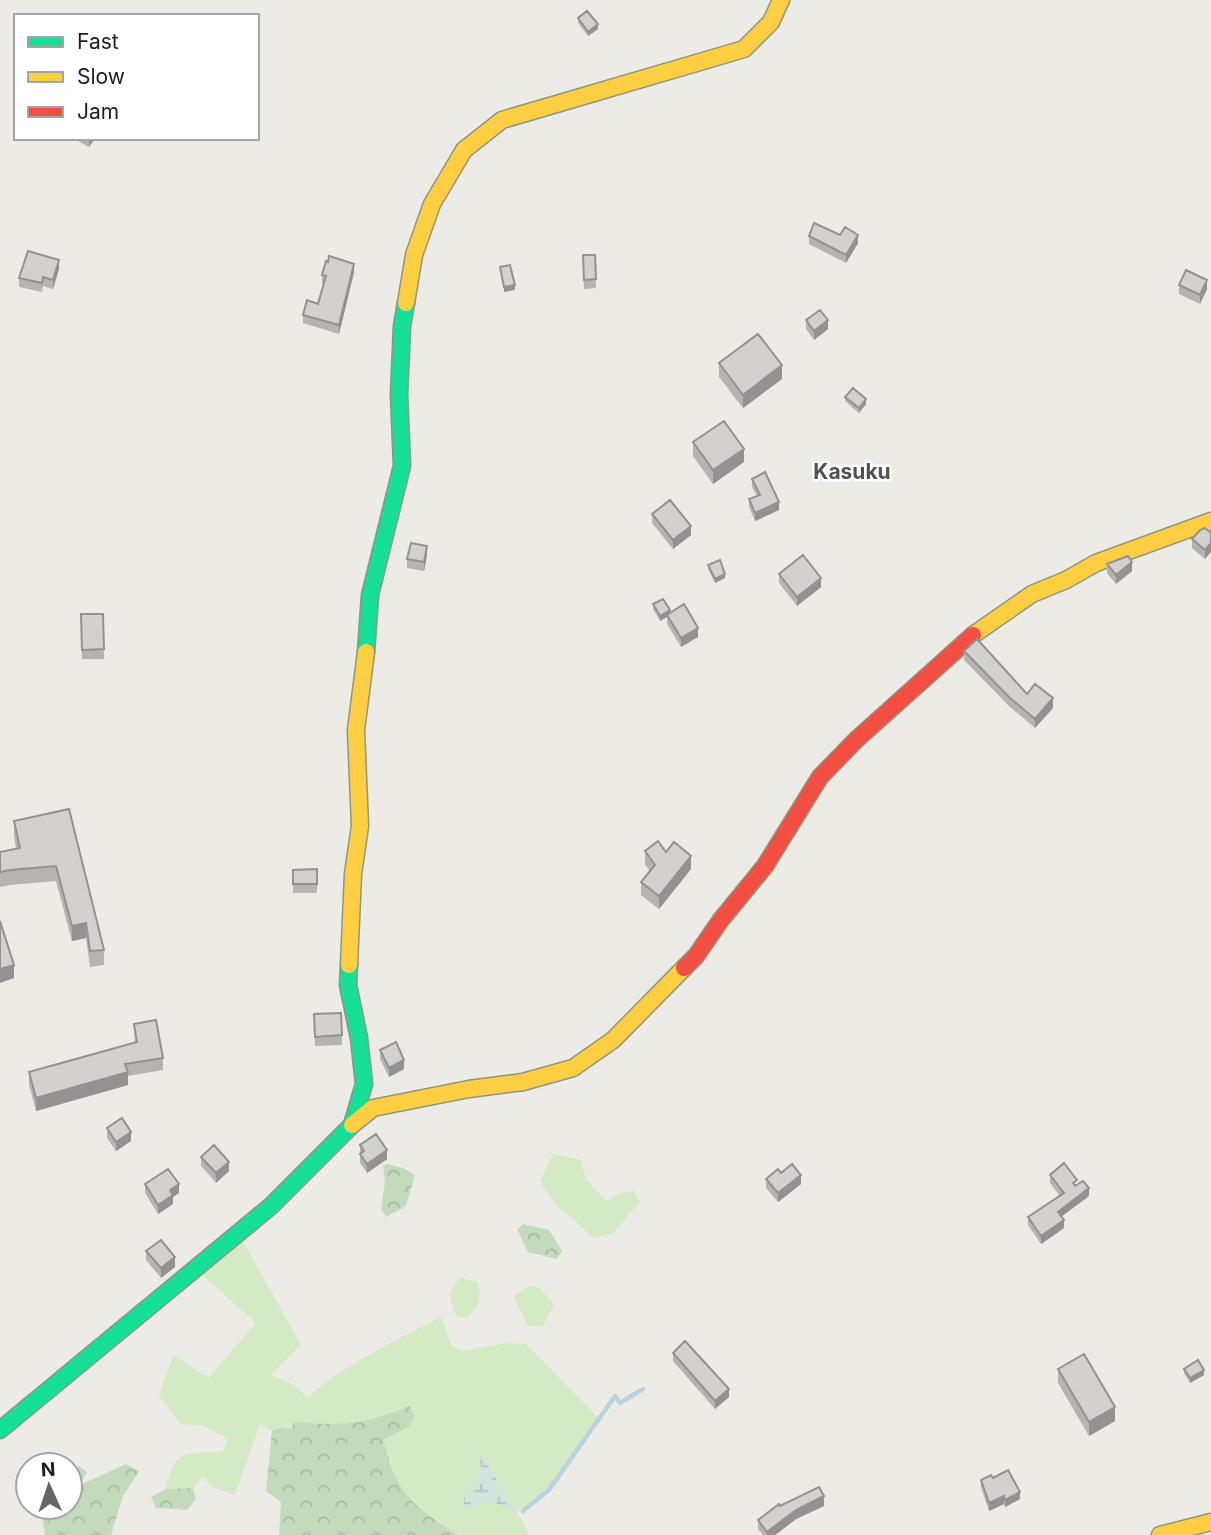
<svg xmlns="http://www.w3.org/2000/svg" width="1211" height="1535" viewBox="0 0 1211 1535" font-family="Inter,sans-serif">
  <defs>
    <pattern id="forest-crowns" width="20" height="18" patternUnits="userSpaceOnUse" patternTransform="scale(1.75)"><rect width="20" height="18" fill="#c3dbbb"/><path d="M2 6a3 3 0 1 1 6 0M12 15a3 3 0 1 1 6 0" fill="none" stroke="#a7bca0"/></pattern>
    <pattern id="wetland-marsh" width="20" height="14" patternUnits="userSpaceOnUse" patternTransform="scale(1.75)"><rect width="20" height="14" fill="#d4e3dc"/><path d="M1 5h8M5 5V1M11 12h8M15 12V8" fill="none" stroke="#b6c2bc"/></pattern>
  </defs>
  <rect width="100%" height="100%" fill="#ecebe6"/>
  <!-- grass -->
  <path fill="#d4eac4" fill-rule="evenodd" d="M 553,1154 L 581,1160 L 586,1179 L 606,1201 L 619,1193 L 634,1191 L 640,1202 L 613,1233 L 594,1238 L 555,1204 L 540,1182 Z
    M 241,1238 L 301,1345 L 271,1375 L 292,1384 L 308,1397 C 347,1363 395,1341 441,1317 L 451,1345 L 462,1351 L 509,1343 L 526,1344 L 598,1418 L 549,1490 L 523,1511 L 516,1510 L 529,1535 L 458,1535 L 416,1507 L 394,1476 L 390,1458 L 382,1440 L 409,1406 L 378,1419 L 345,1425 L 324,1424 L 292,1429 L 280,1428 L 272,1431 L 260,1424 L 235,1495 L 213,1487 L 203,1477 L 193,1488 L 166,1489 C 176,1447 184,1455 223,1451 L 228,1439 L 201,1425 L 181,1424 L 159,1396 L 173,1355 L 208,1378 L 256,1323 L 200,1273 ZM 481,1453 L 515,1509 L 514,1509 L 505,1508 L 492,1501 L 465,1498 L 481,1472 Z
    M 460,1278 L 477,1282 C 483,1300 479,1304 467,1318 L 456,1316 L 449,1294 Z
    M 529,1286 L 540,1288 L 554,1305 L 543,1326 L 528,1326 L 513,1296 Z"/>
  <!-- forest -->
  <path fill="url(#forest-crowns)" d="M 388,1164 L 403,1168 L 415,1175 L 406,1206 L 386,1217 L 381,1209 L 385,1183 L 383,1165 Z
    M 523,1224 L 549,1230 L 562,1251 L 557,1259 L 528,1252 L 517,1229 Z
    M 409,1406 L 415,1416 L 410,1426 L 383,1440 C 388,1452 390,1467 396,1478 C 410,1505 433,1519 458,1535 L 279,1535 L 281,1502 L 266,1491 L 272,1431 L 280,1428 L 292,1429 L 294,1422 C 343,1426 364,1425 409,1406 Z
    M 126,1464 L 139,1471 L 123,1496 L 111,1535 L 45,1535 L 41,1507 L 70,1507 L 70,1474 L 79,1466 L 87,1472 L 80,1485 Z
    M 193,1488 L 196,1499 L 187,1510 L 156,1508 L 151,1497 L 166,1489 Z"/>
  <!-- wetland -->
  <path fill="url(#wetland-marsh)" d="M 480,1451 L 515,1510 L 505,1508 L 492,1501 L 464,1511 L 464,1498 L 481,1472 Z"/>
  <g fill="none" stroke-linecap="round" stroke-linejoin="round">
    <!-- stream -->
    <path stroke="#bad3df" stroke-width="4.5" d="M 523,1511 L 549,1490 L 615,1396 L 620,1403 L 643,1389"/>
    <defs>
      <path id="fast" d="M 366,652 L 370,595 L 402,466 L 399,394 L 402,326 L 406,303
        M 0,1430 L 271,1206 L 352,1125 L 364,1084 L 359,1038 L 348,985 L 349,965"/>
      <path id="slow" d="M 406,303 L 414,255 L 432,204 L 464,150 L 502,120 L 744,49 L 771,22 L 781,0
        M 973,635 L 1032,594 L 1066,580 L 1096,563 L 1211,521
        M 349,965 L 353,874 L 360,826 L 356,730 L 366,652
        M 352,1125 L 373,1108 L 469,1089 L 523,1082 L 573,1068 L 613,1040 L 684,968
        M 1160,1535 L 1211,1522"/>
      <path id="jam" d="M 684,968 L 696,956 L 720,921 L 765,866 L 820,777 L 856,740 L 973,635"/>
    </defs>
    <!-- fast casing -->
    <use href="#fast" stroke="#91967e" stroke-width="19"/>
    <!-- slow casing -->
    <use href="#slow" stroke="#91967e" stroke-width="19"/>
    <!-- jam casing -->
    <use href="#jam" stroke="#91967e" stroke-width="19"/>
    <!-- fast -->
    <use href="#fast" stroke="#16e098" stroke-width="16"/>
    <!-- slow -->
    <use href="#slow" stroke="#ffcf43" stroke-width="16"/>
    <!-- jam -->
    <use href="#jam" stroke="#f24e42" stroke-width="16"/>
  </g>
  <!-- wall -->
  <path fill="#b5b4b0" d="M 578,18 L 598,29 L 588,36 L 578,23 Z
    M 76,138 L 95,138 L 89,147 L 76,140 Z
    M 809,236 L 858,243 L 846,263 L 809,244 Z
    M 583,255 L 595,255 L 596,288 L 584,289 Z
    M 59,269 L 53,289 L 43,286 L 42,292 L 19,287 L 19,278 Z
    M 354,272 L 339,334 L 303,323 L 303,315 L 318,304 L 324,284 L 322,283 L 322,275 Z
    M 1179,285 L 1207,289 L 1200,304 L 1179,294 Z
    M 806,320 L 828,329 L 814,340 L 806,329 Z
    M 719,363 L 782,379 L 743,408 L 719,377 Z
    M 845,397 L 866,404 L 859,413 L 845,401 Z
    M 693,442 L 744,462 L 713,484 L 693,456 Z
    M 752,479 L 779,510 L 755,521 L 749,507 L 749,499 L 757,496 L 752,487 Z
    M 652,514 L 691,535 L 673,549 L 652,523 Z
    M 1205,528 L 1205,559 L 1192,548 L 1192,539 Z
    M 427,555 L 424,571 L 407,568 L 407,559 Z
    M 1107,564 L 1132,571 L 1116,584 L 1107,573 Z
    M 708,565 L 725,578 L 715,583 L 708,569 Z
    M 779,574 L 821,587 L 797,606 L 779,583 Z
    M 653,604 L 670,612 L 698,637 L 681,647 L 667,624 L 667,617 L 660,621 L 653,609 Z
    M 81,614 L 103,614 L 104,659 L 82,659 Z
    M 964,651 L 1027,694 L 1053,708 L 1035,728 L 1010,707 L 964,660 Z
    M 69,809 L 104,950 L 104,965 L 90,967 L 86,938 L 72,941 L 56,881 L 10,885 L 0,887 L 0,852 L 16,848 L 14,836 L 14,821 Z
    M 645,851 L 666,852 L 691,869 L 659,909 L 641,895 L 641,882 L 650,871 L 645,865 Z
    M 317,869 L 317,893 L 293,893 L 293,870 Z
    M 341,1013 L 342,1045 L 315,1046 L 314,1014 Z
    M 134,1024 L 163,1058 L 163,1070 L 128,1076 L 128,1085 L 36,1111 L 29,1085 L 29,1072 L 135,1043 Z
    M 380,1050 L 404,1069 L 389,1077 L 380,1059 Z
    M 107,1128 L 131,1141 L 116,1151 L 107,1138 Z
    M 360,1145 L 387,1159 L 367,1173 L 360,1163 Z
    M 201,1157 L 229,1171 L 216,1183 L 201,1166 Z
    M 781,1173 L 801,1184 L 778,1202 L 766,1188 L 766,1179 Z
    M 1050,1175 L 1077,1185 L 1089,1196 L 1061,1217 L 1064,1228 L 1041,1244 L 1028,1225 L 1028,1217 L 1060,1196 L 1050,1183 Z
    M 145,1184 L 179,1193 L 173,1197 L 173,1204 L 158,1214 L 145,1193 Z
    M 146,1251 L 175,1267 L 161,1278 L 146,1260 Z
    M 673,1353 L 729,1397 L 715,1409 L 673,1361 Z
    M 1058,1369 L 1115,1421 L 1089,1436 L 1058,1383 Z
    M 1184,1369 L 1204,1375 L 1190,1383 L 1184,1373 Z
    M 981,1480 L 1020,1499 L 1005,1507 L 1004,1504 L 989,1511 L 981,1487 Z
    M 780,1506 L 824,1506 L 796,1519 L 775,1535 L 763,1535 L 758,1529 L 758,1520 Z"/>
  <!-- shaded-wall -->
  <path fill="#949290" d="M 598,24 L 598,29 L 588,36 L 588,32 Z
    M 89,138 L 95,138 L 89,147 Z
    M 858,235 L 858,243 L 846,263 L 846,255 Z
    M 59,260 L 59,269 L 53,289 L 53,280 Z
    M 354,264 L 354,272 L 339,334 L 339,325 Z
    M 1207,280 L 1207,289 L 1200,304 L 1200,295 Z
    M 515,285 L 515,290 L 504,292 L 504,287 Z
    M 828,320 L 828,329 L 814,340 L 814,331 Z
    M 782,365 L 782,379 L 743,408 L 743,395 Z
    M 866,399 L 866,404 L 859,413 L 859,408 Z
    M 744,449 L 744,462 L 713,484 L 713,470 Z
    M 779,502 L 779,510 L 755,521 L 755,513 Z
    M 691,526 L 691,535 L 673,549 L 673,540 Z
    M 1211,543 L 1211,552 L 1205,559 L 1205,550 Z
    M 427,546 L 427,555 L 424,571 L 424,562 Z
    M 1132,562 L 1132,571 L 1116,584 L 1116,575 Z
    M 725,574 L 725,578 L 715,583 L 715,579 Z
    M 821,578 L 821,587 L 797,606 L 797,597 Z
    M 670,610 L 670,615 L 667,615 L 667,617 L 660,621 L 660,616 Z
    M 698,628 L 698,637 L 681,647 L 681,638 Z
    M 1053,698 L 1053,708 L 1035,728 L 1035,719 Z
    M 691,856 L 691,869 L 659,909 L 659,896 Z
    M 86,923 L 86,938 L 72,941 L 72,926 Z
    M 14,965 L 14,978 L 0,983 L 0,969 Z
    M 404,1060 L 404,1069 L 389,1077 L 389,1068 Z
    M 128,1072 L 128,1085 L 36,1111 L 36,1098 Z
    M 131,1132 L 131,1141 L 116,1151 L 116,1142 Z
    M 387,1150 L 387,1159 L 367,1173 L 367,1164 Z
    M 229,1162 L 229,1171 L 216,1183 L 216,1173 Z
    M 801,1175 L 801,1184 L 778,1202 L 778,1193 Z
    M 179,1184 L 179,1193 L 173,1197 L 173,1204 L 158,1214 L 158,1205 L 170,1190 Z
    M 1089,1188 L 1089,1196 L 1058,1219 L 1058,1212 Z
    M 1064,1220 L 1064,1228 L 1041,1244 L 1041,1236 Z
    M 175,1257 L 175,1267 L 161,1278 L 161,1268 Z
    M 1204,1370 L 1204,1375 L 1190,1383 L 1190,1378 Z
    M 729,1389 L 729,1397 L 715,1409 L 715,1401 Z
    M 1115,1407 L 1115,1421 L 1089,1436 L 1089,1422 Z
    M 1020,1492 L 1020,1499 L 1005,1507 L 1005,1500 Z
    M 824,1496 L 824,1506 L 796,1519 L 775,1535 L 767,1535 L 767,1532 L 796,1510 Z
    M 1004,1496 L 1004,1504 L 989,1511 L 989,1503 Z"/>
  <!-- building -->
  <path fill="#d3d1cd" stroke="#949290" stroke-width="2" d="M 587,11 L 598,24 L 588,32 L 578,18 Z
    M 814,223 L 840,235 L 845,227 L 858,235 L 846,255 L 809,236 Z
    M 28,251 L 59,260 L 53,280 L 43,277 L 42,283 L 19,278 Z
    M 583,255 L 595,255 L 596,279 L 584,280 Z
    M 329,256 L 354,264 L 339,325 L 303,315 L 307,300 L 318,304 L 326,276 L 322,275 L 326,261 L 328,262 Z
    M 510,265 L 515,285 L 504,287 L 500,267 Z
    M 1186,270 L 1207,280 L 1200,295 L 1179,285 Z
    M 820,310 L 828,320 L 814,331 L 806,320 Z
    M 758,334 L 782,365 L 743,395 L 719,363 Z
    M 853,388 L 866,399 L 859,408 L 845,397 Z
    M 724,421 L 744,449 L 713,470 L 693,442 Z
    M 765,472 L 779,502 L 755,513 L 749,499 L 760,495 L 752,479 Z
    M 670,500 L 691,526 L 673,540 L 652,514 Z
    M 1205,528 L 1211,533 L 1211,543 L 1205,550 L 1192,539 L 1200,530 Z
    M 411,543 L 427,546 L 424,562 L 407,559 Z
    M 803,555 L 821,578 L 797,597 L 779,574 Z
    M 1128,556 L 1132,562 L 1116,575 L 1107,564 Z
    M 720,560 L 725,574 L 715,579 L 708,565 Z
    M 663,599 L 670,610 L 660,616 L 653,604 Z
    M 684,604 L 698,628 L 681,638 L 667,615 Z
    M 81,614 L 103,614 L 104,649 L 82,650 Z
    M 977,639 L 1027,694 L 1035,684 L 1053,698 L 1035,719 L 1010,698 L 964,651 Z
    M 69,809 L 104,950 L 90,951 L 86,923 L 72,926 L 56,866 L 10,870 L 0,872 L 0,852 L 20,848 L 14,821 Z
    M 658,841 L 666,852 L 674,842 L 691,856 L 659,896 L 641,882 L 655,865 L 645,851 Z
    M 317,869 L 317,884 L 293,884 L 293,870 Z
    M 0,921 L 14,965 L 0,969 Z
    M 341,1013 L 342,1035 L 315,1037 L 314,1014 Z
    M 156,1020 L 163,1058 L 125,1064 L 128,1072 L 36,1098 L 29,1072 L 137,1042 L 134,1024 Z
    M 396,1042 L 404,1060 L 389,1068 L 380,1050 Z
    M 122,1118 L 131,1132 L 116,1142 L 107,1128 Z
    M 376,1134 L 387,1150 L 367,1164 L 360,1154 L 364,1151 L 360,1145 Z
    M 214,1145 L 229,1162 L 216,1173 L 201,1157 Z
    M 1064,1163 L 1077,1180 L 1073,1183 L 1075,1186 L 1083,1181 L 1089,1188 L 1058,1212 L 1064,1220 L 1041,1236 L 1028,1217 L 1064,1193 L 1050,1175 Z
    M 792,1164 L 801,1175 L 778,1193 L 766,1179 L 778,1169 L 781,1173 Z
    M 168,1169 L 179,1184 L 170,1190 L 173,1195 L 158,1205 L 145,1184 Z
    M 161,1240 L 175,1257 L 161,1268 L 146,1251 Z
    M 685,1341 L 729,1389 L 715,1401 L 673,1353 Z
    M 1084,1354 L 1115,1407 L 1089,1422 L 1058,1369 Z
    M 1198,1360 L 1204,1370 L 1190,1378 L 1184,1369 Z
    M 1008,1470 L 1020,1492 L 1005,1500 L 1004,1496 L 989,1503 L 981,1480 L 991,1475 L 993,1478 Z
    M 819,1487 L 824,1496 L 796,1510 L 767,1532 L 758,1520 L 779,1504 L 780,1506 Z"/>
  <g text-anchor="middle" stroke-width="5" stroke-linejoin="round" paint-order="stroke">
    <!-- quarter labels -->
    <g font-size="21" font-weight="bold" fill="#505050" stroke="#fff">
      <text x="852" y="479">Kasuku</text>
    </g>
  </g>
  <!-- legend -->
  <rect x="14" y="14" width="245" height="126" fill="#ffffff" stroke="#a5a5a5" stroke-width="2"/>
  <rect x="28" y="37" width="35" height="10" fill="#16e098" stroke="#a5a5a5" stroke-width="2"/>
  <text x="77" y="49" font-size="21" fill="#1d1d1d">Fast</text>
  <rect x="28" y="72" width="35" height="10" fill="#ffcf43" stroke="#a5a5a5" stroke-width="2"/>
  <text x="77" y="84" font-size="21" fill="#1d1d1d">Slow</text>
  <rect x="28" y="107" width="35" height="10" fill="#f24e42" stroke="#a5a5a5" stroke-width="2"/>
  <text x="77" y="119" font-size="21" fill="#1d1d1d">Jam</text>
  <!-- north arrow -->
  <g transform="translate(49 1486) rotate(357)"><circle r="33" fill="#ffffff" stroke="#a5a5a5" stroke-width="2"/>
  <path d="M0-5L12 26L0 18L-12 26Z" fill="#656563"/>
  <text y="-10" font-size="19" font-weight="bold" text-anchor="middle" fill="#1d1d1d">N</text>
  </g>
</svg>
